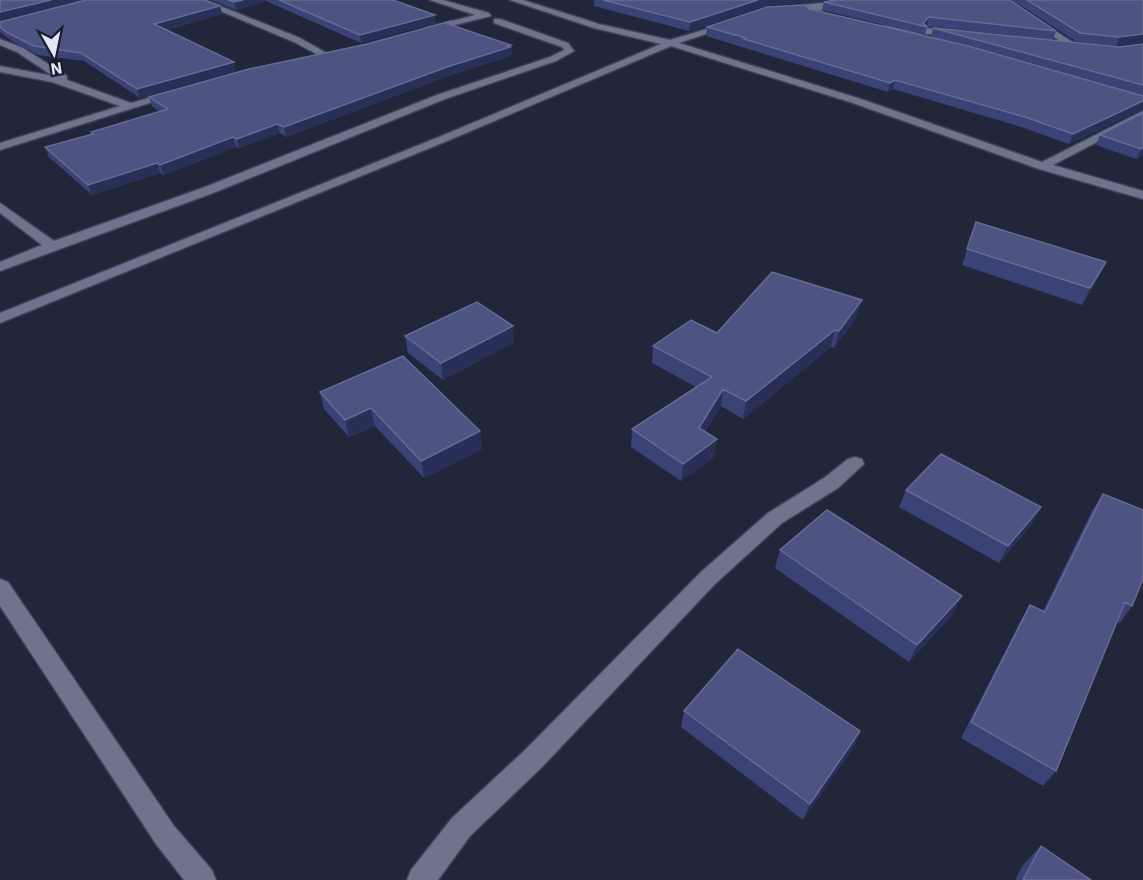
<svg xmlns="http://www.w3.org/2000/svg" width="1143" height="880" viewBox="0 0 1143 880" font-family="'IBM Plex Sans',sans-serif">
  <rect width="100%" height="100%" fill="#21263b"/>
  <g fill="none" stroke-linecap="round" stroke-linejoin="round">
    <defs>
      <path id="street" d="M 194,0 L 205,0 L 300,38 L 330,55 L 322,57 L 294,42 Z
        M 430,0 L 443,0 L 489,13 L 491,16 L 426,32 L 426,28 L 475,15 Z
        M 510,0 L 523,0 L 599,24 L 670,40 L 733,21 L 733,25 L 679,43 L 861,99 L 1042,162 L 1143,111 L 1143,118 L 1053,165 L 1143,191 L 1143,199 L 1039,169 L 853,103 L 671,46 L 447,141 L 0,323 L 0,313 L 439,137 L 661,44 L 594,28 Z
        M 848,0 L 866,0 L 824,10 L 785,13 L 781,10 L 785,7 Z
        M 998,0 L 1008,0 L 1077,45 L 1069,47 Z
        M 494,19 L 500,19 L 568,43 L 574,51 L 556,61 L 445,99 L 213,193 L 0,271 L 0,262 L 42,245 L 0,213 L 0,203 L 54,241 L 205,187 L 437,95 L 550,57 L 564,50 L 562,47 L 494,23 Z
        M 883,26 L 957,30 L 961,33 L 957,36 L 880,31 L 880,27 Z
        M 0,39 L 23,48 L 67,76 L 67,80 L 131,103 L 173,91 L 178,94 L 0,150 L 0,143 L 120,106 L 52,82 L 0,72 L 0,66 L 53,76 L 17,52 L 0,45 Z
        M 855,457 L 862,459 L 864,464 L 838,488 L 782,523 L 715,584 L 542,767 L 470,836 L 438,880 L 407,880 L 411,870 L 452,818 L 524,751 L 701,572 L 768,513 L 824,478 L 848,459 Z
        M 0,579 L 8,582 L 174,826 L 212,870 L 216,880 L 184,880 L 156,844 L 0,606 Z"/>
    </defs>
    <!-- street casing -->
    <use href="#street" stroke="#3f4255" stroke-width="3"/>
    <!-- street -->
    <use href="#street" fill="#6e748d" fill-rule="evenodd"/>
  </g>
  <!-- wall -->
  <path fill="#3b4275" d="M 211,0 L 393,0 L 436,23 L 361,43 L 266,1 L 236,10 Z
    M 594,0 L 1010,0 L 1056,31 L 1053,40 L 927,26 L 925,35 L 822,10 L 824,2 L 835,0 L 764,6 L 689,31 L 594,6 Z
    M 1012,0 L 1143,0 L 1143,42 L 1116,46 L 1077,42 Z
    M 809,9 L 951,42 L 931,37 L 933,28 L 1119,47 L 1143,44 L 1143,109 L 1069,144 L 1021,127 L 893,89 L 888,92 L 706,36 L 707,27 Z
    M 222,14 L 166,30 L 236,71 L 140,98 L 84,61 L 38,55 L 12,41 L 0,32 L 0,27 Z
    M 454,26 L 512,53 L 510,54 L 511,56 L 448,76 L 286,137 L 280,133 L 239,148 L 236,147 L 164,175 L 160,173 L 92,195 L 49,157 L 45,147 L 92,135 L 91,132 L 160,112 L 152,106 L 149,97 Z
    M 1143,113 L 1143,155 L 1136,159 L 1096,145 L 1100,135 Z
    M 976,222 L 1106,262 L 1098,278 L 1082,305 L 962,265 Z
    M 857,317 L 834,348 L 831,347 L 743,419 L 721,406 L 705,432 L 714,457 L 681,481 L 631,447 L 632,429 L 696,387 L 652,363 L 653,346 L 717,333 Z
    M 405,336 L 514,342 L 443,380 L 408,353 Z
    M 320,392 L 480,431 L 482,449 L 424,478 L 375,426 L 349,437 L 324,409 Z
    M 906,490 L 1032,524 L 999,563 L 899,507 Z
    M 1103,494 L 1132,606 L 1120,623 L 1117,622 L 1056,771 L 1043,786 L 961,738 L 1020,622 L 1030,605 L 1043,611 L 1092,511 Z
    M 780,550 L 953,614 L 909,662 L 775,568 Z
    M 684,711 L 860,731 L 853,748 L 803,820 L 681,727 Z
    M 1041,846 L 1091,880 L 1015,880 L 1022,866 Z"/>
  <!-- shaded-wall -->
  <path fill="#293058" d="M 51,0 L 86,0 L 0,21 L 0,12 Z
    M 243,0 L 266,0 L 266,1 L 236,10 L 234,2 Z
    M 758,0 L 837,0 L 764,6 L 689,31 L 690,22 Z
    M 220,6 L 222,14 L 157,32 L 154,24 Z
    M 435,15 L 436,23 L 361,43 L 360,35 Z
    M 929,17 L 927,26 L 926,27 L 923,23 Z
    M 1143,34 L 1143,42 L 1116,46 L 1119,37 Z
    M 511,45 L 512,53 L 510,54 L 511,56 L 448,76 L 286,137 L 284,127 L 447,67 Z
    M 234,62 L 236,71 L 140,98 L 137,89 Z
    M 895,80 L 893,89 L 888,92 L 890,83 Z
    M 1143,101 L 1143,109 L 1069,144 L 1073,134 Z
    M 277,124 L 280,133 L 239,148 L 237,139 Z
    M 233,137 L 236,147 L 164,175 L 160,165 Z
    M 1143,148 L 1143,155 L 1136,159 L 1141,149 Z
    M 157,163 L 160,173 L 92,195 L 88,185 Z
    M 1106,262 L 1098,278 L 1082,305 L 1090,288 Z
    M 862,300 L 857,317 L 834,348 L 839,331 Z
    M 513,326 L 514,342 L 443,380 L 441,363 Z
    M 835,330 L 831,347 L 743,419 L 746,401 Z
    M 723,389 L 721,406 L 697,445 L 699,428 Z
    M 371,408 L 375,426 L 349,437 L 345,420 Z
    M 480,431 L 482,449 L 424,478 L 421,461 Z
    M 717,439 L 714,457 L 681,481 L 683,464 Z
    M 1041,507 L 1032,524 L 999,563 L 1008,546 Z
    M 962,596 L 953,614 L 909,662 L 917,645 Z
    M 860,731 L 853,748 L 803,820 L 810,804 Z"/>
  <!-- building -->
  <path fill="#4d5482" stroke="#646b94" stroke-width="1.5" d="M 0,0 L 51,0 L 0,12 Z
    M 86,0 L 204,0 L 220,6 L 154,24 L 234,62 L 137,89 L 81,53 L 34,46 L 8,33 L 0,27 L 0,22 Z
    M 228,0 L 243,0 L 234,2 Z
    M 279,0 L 393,0 L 435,15 L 360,35 Z
    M 603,0 L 758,0 L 690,22 Z
    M 836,0 L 1010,0 L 1056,31 L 929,17 L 923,23 L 927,27 L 824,2 Z
    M 1027,0 L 1143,0 L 1143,34 L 1119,37 L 1080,33 Z
    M 806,5 L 809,9 L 968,46 L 1143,96 L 1143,101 L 1073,134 L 1025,117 L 895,80 L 890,83 L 744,39 L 746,38 L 707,27 L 767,7 Z
    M 451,21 L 454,22 L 445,23 L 511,45 L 507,46 L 510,47 L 447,67 L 284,127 L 277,124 L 237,139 L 233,137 L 160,165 L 157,163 L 88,185 L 45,147 L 93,134 L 91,132 L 168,109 L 149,97 L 249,69 L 367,44 Z
    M 933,28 L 1119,47 L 1143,44 L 1143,85 Z
    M 1143,113 L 1143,148 L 1141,149 L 1100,135 Z
    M 976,222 L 1106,262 L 1090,288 L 967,249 Z
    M 772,272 L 862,300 L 839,331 L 835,330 L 746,401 L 723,389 L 699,428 L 717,439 L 683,464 L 632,429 L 712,377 L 653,346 L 691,320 L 717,333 Z
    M 477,302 L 513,326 L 441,363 L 405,336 Z
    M 403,356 L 480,431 L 421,461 L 371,408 L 345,420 L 320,392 Z
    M 941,454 L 1041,507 L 1008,546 L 906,490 Z
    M 1103,494 L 1143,510 L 1143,579 L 1132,606 L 1125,602 L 1056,771 L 971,722 L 1030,605 L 1045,612 Z
    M 827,510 L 962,596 L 917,645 L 780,550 Z
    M 738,649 L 860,731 L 810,804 L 684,711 Z
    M 1041,846 L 1091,880 L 1023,880 Z"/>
  <!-- north arrow -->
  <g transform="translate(54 54) rotate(171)" stroke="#181c31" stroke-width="4.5" paint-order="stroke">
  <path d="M0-4.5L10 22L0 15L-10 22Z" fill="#e3e7f5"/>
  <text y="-9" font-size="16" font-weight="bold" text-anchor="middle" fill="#e3e7f5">N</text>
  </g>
</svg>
